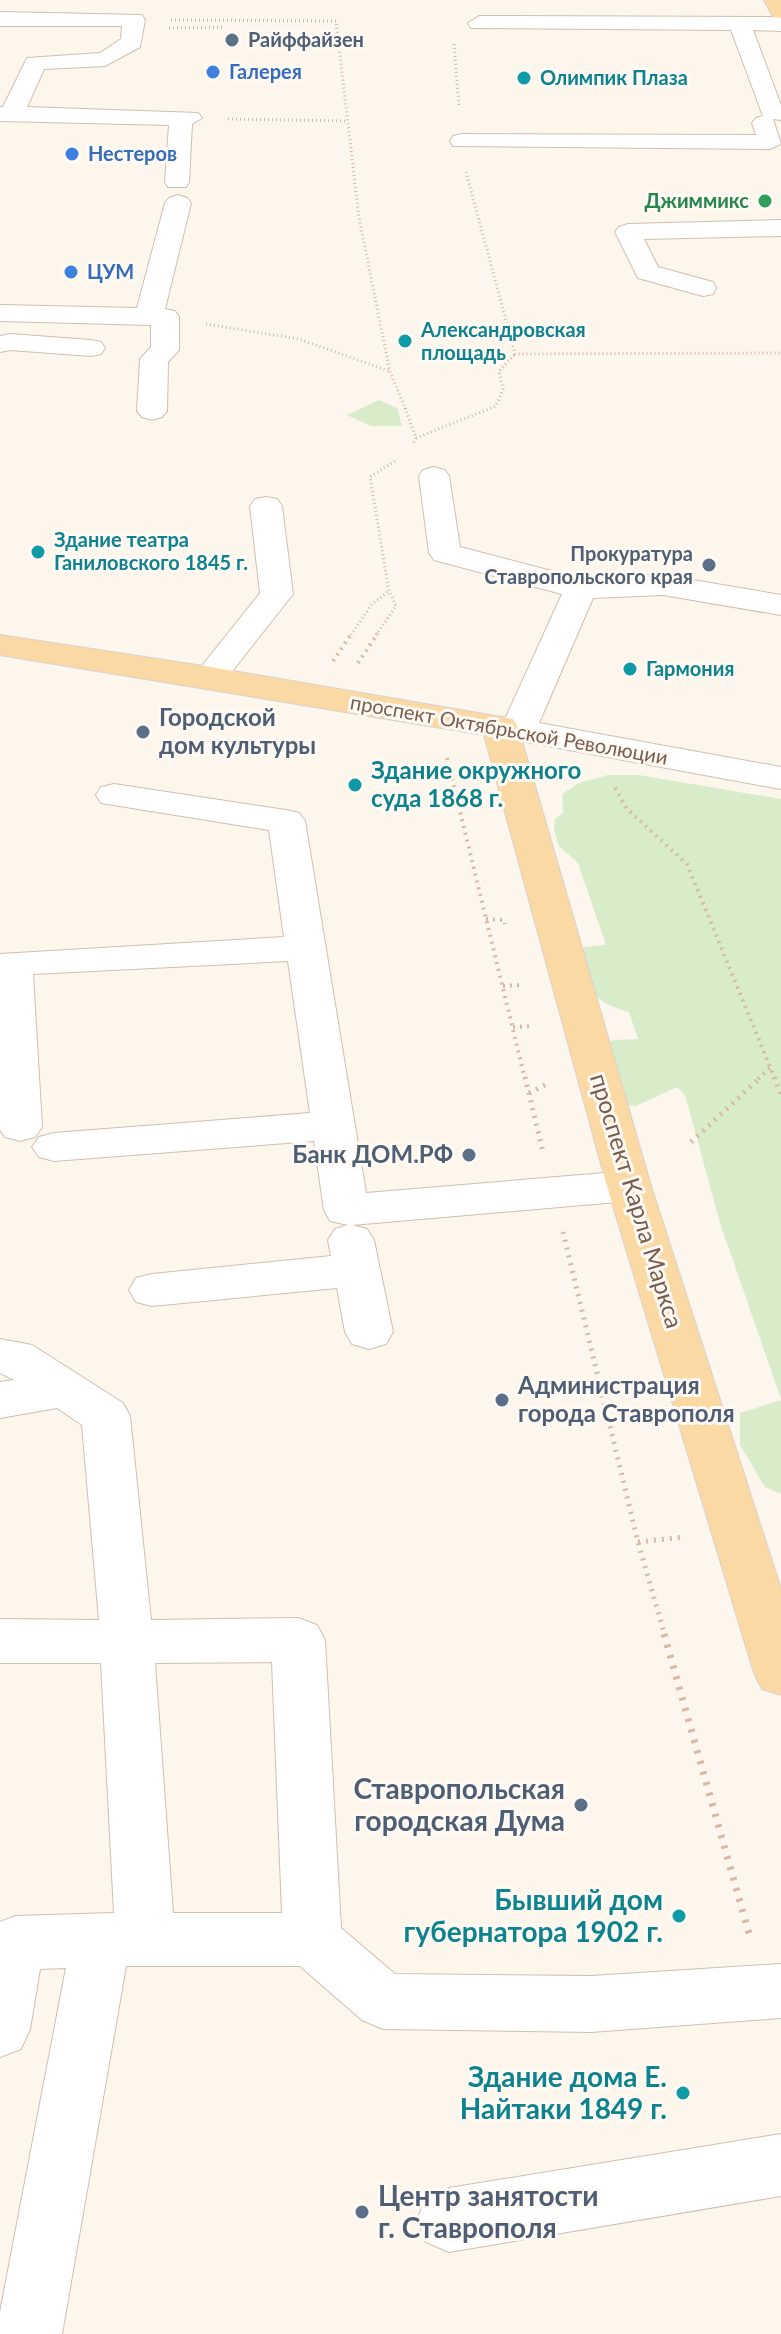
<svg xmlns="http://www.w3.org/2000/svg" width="781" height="2334" viewBox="0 0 781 2334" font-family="Lato,sans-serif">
  <rect width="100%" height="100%" fill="#fdf6ec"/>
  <!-- green -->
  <path fill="#d8ecc9" d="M 379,400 L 397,408 L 402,426 L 371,426 L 347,415 Z
    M 608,775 L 639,775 L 781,799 L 781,1399 L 720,1223 L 685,1095 L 677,1087 L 636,1106 L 619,1104 L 598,1048 L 614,1040 L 638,1039 L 629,1012 C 594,1003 588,989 571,959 L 584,947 L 606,945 L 578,863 L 559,846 L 554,830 L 555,819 L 563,813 L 562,794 L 579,783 Z
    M 781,1400 L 781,1494 L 765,1487 L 740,1445 L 740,1413 Z"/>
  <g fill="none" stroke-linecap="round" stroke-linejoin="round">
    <defs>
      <path id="minor" d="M 0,12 L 142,15 L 145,20 L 140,47 L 105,66 L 44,69 L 27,107 L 198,113 L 202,118 L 192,124 L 189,182 L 186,187 L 168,187 L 165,182 L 169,125 L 0,121 L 0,107 L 3,107 L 27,58 L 100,53 L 121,39 L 122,26 L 0,26 Z
        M 479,16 L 781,17 L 781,31 L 753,30 L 781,105 L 781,120 L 773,119 L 781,144 L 770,149 L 453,146 L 450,141 L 453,136 L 462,134 L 756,135 L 752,123 L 756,118 L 763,116 L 731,30 L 471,28 L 468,23 Z
        M 178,195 L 187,198 L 191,203 L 165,309 L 175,311 L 179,317 L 179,350 L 168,362 L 167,411 L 162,417 L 152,420 L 142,417 L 137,411 L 140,359 L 151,347 L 151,325 L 0,321 L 0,305 L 137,308 L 165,203 L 169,198 Z
        M 781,220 L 781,236 L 644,239 L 658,267 L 713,282 L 716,288 L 713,294 L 703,296 L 638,278 L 615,232 L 619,227 L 628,224 Z
        M 10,334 L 91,340 L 101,342 L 105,348 L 101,354 L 91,356 L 10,350 L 0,352 L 0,336 Z
        M 434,467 L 445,470 L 449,476 L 460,547 L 582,579 L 663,575 L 781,595 L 781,615 L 663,595 L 593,598 L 539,723 L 781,767 L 781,789 L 487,735 L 482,727 L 487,719 L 506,717 L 562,594 L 434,560 L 429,553 L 419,476 L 423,470 Z
        M 266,497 L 277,499 L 282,506 L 293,594 L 222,684 L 210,687 L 198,684 L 193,677 L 260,593 L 250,506 L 255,499 Z
        M 114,784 L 286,810 L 299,813 L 305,821 L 366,1193 L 629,1171 L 645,1175 L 651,1186 L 645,1197 L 629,1201 L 352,1225 L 367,1229 L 374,1240 L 393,1332 L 386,1344 L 369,1349 L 352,1344 L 345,1332 L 337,1288 L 152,1306 L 136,1302 L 129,1290 L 136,1278 L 152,1274 L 331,1256 L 328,1240 L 335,1229 L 348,1225 L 330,1221 L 324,1210 L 314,1141 L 54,1161 L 39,1157 L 32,1147 L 39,1137 L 54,1133 L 310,1113 L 288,961 L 33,974 L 42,1127 L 35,1137 L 20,1141 L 5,1137 L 0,1130 L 0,954 L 284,937 L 269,830 L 101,803 L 96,795 L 101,787 Z
        M 0,1339 L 32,1345 L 123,1403 L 130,1416 L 151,1620 L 298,1618 L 317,1625 L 325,1640 L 341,1928 L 395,1974 L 591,1976 L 781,1964 L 781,2018 L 591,2032 L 383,2029 L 362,2020 L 300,1966 L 126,1966 L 62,2334 L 0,2334 L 0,2312 L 66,1968 L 40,1969 L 30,2029 L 21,2049 L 0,2057 L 0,1922 L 15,1916 L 114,1913 L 101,1663 L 0,1663 L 0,1619 L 99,1620 L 82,1425 L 57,1408 L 0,1418 L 0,1382 L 14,1380 L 0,1373 ZM 272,1662 L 282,1913 L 173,1913 L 155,1663 Z
        M 781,2134 L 781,2196 L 449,2252 L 426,2242 L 417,2220 L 426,2198 L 449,2188 Z"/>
      <path id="major" d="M 764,0 L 781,0 L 781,18 L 773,17 Z
        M 0,635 L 210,667 L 513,719 L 518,727 L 651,1186 L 781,1589 L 781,1695 L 762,1689 L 754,1673 L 607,1186 L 484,735 L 0,655 Z"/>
    </defs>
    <!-- minor casing -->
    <use href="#minor" stroke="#d1beb0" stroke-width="2"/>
    <!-- major casing -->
    <use href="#major" stroke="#dad1cd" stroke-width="2"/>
    <!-- path-far3 -->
    <path stroke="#d9b8a5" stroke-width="3" stroke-dasharray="1 3" stroke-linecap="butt" d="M 171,20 L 336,21 L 359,218 L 390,372 L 406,410
      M 169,28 L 225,27
      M 454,44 L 459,106
      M 228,119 L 347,121
      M 466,172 L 515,354 L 781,353
      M 206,324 L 299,339 L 389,371
      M 405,408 L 416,438 L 413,444
      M 416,438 L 496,406 L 503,389 L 499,371 L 515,354
      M 351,635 L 372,604 L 389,591
      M 376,635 L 396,606 L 389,591 L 370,477 L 395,461"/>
    <!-- path-far2 -->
    <path stroke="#d9b8a5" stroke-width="4" stroke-dasharray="2 5" stroke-linecap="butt" d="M 333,661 L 352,633
      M 358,663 L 378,633
      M 447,758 L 525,1079
      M 615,788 L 627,809 L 687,864 L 775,1079
      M 486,919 L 504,920 L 505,924
      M 503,986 L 521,985
      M 513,1027 L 532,1026
      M 758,1079 L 770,1068"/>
    <!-- path-far1 -->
    <path stroke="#d9b8a5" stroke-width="5" stroke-dasharray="2 6" stroke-linecap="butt" d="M 525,1077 L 543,1152
      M 774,1077 L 781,1094
      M 529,1093 L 547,1084 L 546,1081
      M 691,1142 L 761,1077
      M 563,1232 L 638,1542 L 665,1636
      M 638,1542 L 685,1537"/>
    <!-- path -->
    <path stroke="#d9b8a5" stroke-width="7" stroke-dasharray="3 8" stroke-linecap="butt" d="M 664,1634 L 750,1937"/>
    <!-- minor -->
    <use href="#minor" fill="#fff" fill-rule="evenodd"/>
    <!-- major -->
    <use href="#major" fill="#fbd9a5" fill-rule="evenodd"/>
  </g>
  <!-- markers -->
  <g fill="#5c6f8a" stroke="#fffaf3" stroke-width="3">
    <circle cx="232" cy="40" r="8"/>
    <circle cx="709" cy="565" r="8"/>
    <circle cx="143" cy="732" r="8"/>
    <circle cx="469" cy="1155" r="8"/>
    <circle cx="502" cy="1400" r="8"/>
    <circle cx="581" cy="1805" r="8"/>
    <circle cx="362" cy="2212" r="8"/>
  </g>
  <g fill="#3f7fe0" stroke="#fffaf3" stroke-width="3">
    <circle cx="213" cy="72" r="8"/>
    <circle cx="72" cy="154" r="8"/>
    <circle cx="71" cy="272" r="8"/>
  </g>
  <g fill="#0f9aa8" stroke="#fffaf3" stroke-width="3">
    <circle cx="524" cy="78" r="8"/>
    <circle cx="405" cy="341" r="8"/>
    <circle cx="38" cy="552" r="8"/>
    <circle cx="630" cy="669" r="8"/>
    <circle cx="355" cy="785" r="8"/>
    <circle cx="679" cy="1916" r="8"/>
    <circle cx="683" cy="2093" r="8"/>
  </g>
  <circle fill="#2e9e5b" stroke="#fffaf3" stroke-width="3" cx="765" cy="201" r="8"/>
  <g text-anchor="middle" stroke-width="6" stroke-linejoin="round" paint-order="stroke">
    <!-- far-service labels -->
    <g font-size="20" font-weight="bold" fill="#4e5e75" stroke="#fffaf3" text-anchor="start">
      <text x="248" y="47">Райффайзен</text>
      <text x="693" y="561" text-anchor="end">Прокуратура<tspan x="693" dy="23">Ставропольского края</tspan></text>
    </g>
    <!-- far-shop labels -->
    <g font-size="20" font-weight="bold" fill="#366cbe" stroke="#fffaf3" text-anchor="start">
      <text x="229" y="79">Галерея</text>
      <text x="88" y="161">Нестеров</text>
      <text x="87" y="279">ЦУМ</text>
    </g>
    <!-- far-culture labels -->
    <g font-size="20" font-weight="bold" fill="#0d838f" stroke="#fffaf3" text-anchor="start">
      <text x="540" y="85">Олимпик Плаза</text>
      <text x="421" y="337">Александровская<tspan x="421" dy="23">площадь</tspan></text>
      <text x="54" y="547">Здание театра<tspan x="54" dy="23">Ганиловского 1845 г.</tspan></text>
      <text x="646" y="676">Гармония</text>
    </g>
    <!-- far-leisure labels -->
    <g font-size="20" font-weight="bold" fill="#27864d" stroke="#fffaf3" text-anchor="end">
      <text x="749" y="208">Джиммикс</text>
    </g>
    <!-- far-street labels -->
    <g font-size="20" fill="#7a5c4d" stroke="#fffaf3">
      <text transform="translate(509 730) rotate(10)" y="7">проспект Октябрьской Революции</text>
    </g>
    <!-- service labels -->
    <g font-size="24" font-weight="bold" fill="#4e5e75" stroke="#fffaf3" text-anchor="start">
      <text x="159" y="726">Городской<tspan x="159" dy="28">дом культуры</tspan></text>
      <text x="453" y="1163" text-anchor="end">Банк ДОМ.РФ</text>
      <text x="518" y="1394">Администрация<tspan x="518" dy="28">города Ставрополя</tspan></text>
    </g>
    <!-- culture labels -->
    <g font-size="24" font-weight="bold" fill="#0d838f" stroke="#fffaf3" text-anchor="start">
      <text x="371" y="779">Здание окружного<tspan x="371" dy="28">суда 1868 г.</tspan></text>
    </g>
    <!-- street labels -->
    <g font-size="24" fill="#7a5c4d" stroke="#fffaf3">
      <text transform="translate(636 1201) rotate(73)" y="8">проспект Карла Маркса</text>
    </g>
    <!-- near-service labels -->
    <g font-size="28" font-weight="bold" fill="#4e5e75" stroke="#fffaf3" text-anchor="end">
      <text x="565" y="1799">Ставропольская<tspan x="565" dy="32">городская Дума</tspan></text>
      <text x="378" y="2206" text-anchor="start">Центр занятости<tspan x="378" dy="32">г. Ставрополя</tspan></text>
    </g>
    <!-- near-culture labels -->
    <g font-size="28" font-weight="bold" fill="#0d838f" stroke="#fffaf3" text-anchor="end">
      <text x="663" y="1910">Бывший дом<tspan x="663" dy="32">губернатора 1902 г.</tspan></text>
      <text x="667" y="2087">Здание дома Е.<tspan x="667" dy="32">Найтаки 1849 г.</tspan></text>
    </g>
  </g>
</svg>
